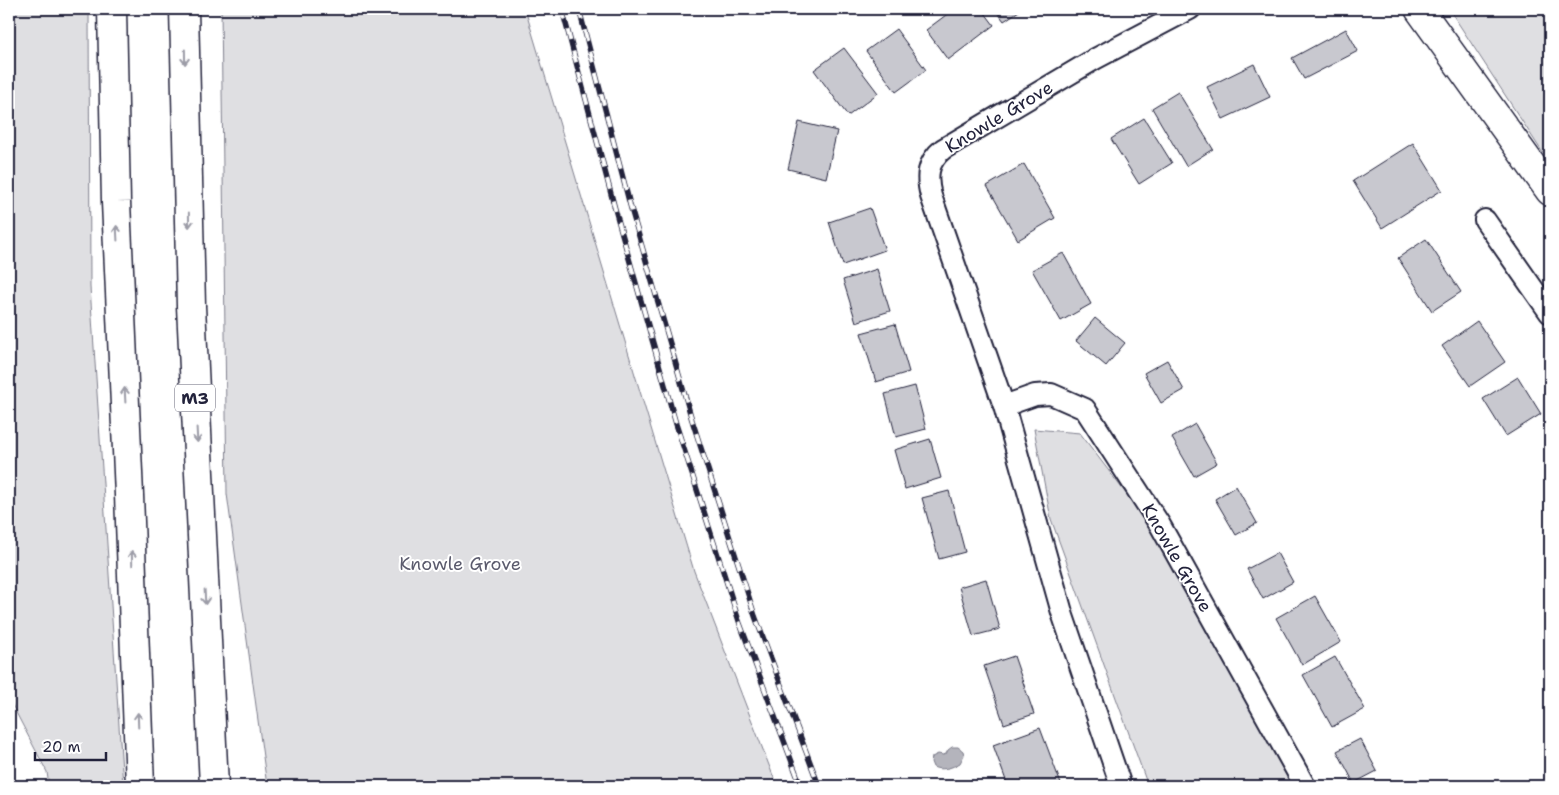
<svg xmlns="http://www.w3.org/2000/svg" width="1559" height="795" viewBox="0 0 1559 795" font-family="'Shantell Sans',sans-serif">
  <rect width="100%" height="100%" fill="#fff"/>
  <filter id="ink" filterUnits="userSpaceOnUse"><feTurbulence type="fractalNoise" baseFrequency=".02" numOctaves="2"/><feDisplacementMap in="SourceGraphic" scale="10" xChannelSelector="R" yChannelSelector="G"/><feConvolveMatrix kernelMatrix="1 2 1 2 8 2 1 2 1" color-interpolation-filters="sRGB"/></filter>
  <g filter="url(#ink)">
    <!-- green -->
    <path fill="#dfdfe2" stroke="#80808e" d="M 9,9 L 89,9 L 90,287 L 123,786 L 49,786 L 47,772 L 9,699 Z
      M 221,9 L 525,9 L 694,571 L 777,786 L 267,786 L 227,494 Z
      M 1449,9 L 1550,9 L 1550,164 Z
      M 1034,429 L 1080,433 L 1156,533 L 1293,786 L 1148,786 L 1051,519 Z"/>
    <!-- water -->
    <path fill="#b4b4bc" stroke="#7a7a88" d="M 952,747 L 958,747 L 963,751 L 964,755 L 960,763 C 952,768 941,771 933,767 L 931,762 L 932,757 L 938,754 L 943,755 L 946,754 L 948,750 Z"/>
    <!-- building -->
    <path fill="#c8c8cf" stroke="#22223b" d="M 954,9 L 982,9 L 994,25 L 948,60 L 926,30 Z
      M 995,9 L 1022,9 L 1004,21 Z
      M 896,29 L 926,70 L 896,92 L 866,51 Z
      M 1346,29 L 1358,51 L 1304,79 L 1292,58 Z
      M 844,48 L 878,93 L 848,116 L 814,70 Z
      M 1254,64 L 1270,97 L 1223,119 L 1207,87 Z
      M 1178,92 L 1213,149 L 1186,166 L 1152,108 Z
      M 1144,118 L 1172,163 L 1139,184 L 1111,139 Z
      M 799,122 L 837,131 L 826,178 L 788,169 Z
      M 1413,143 L 1442,190 L 1382,228 L 1353,181 Z
      M 1024,164 L 1055,218 L 1018,240 L 987,186 Z
      M 870,208 L 885,250 L 843,265 L 829,222 Z
      M 1426,239 L 1461,292 L 1432,311 L 1398,258 Z
      M 1063,253 L 1091,304 L 1061,321 L 1032,270 Z
      M 877,269 L 890,311 L 856,322 L 843,280 Z
      M 1095,318 L 1125,343 L 1106,366 L 1076,341 Z
      M 1477,321 L 1505,362 L 1470,386 L 1442,346 Z
      M 895,324 L 909,372 L 876,382 L 861,333 Z
      M 1167,360 L 1184,390 L 1161,403 L 1144,373 Z
      M 1518,377 L 1541,414 L 1506,436 L 1483,399 Z
      M 915,386 L 926,429 L 896,437 L 885,394 Z
      M 1195,424 L 1217,463 L 1194,476 L 1172,438 Z
      M 930,439 L 941,478 L 905,489 L 894,450 Z
      M 1236,486 L 1257,523 L 1236,535 L 1215,499 Z
      M 949,491 L 965,552 L 939,559 L 922,498 Z
      M 1277,553 L 1293,582 L 1263,599 L 1247,569 Z
      M 986,579 L 1000,629 L 973,636 L 959,587 Z
      M 1315,596 L 1341,642 L 1302,665 L 1276,618 Z
      M 1014,656 L 1034,714 L 1004,724 L 984,666 Z
      M 1335,657 L 1365,709 L 1332,727 L 1303,675 Z
      M 1040,728 L 1061,784 L 1055,786 L 1008,786 L 993,745 Z
      M 1360,739 L 1377,771 L 1354,783 L 1337,751 Z"/>
    <g fill="none" stroke-linecap="round" stroke-linejoin="round">
      <defs>
        <path id="street" d="M 1485,220 L 1550,313
          M 1004,406 L 1035,395 L 1051,394 L 1085,409 L 1160,525 L 1305,786
          M 1121,786 L 1063,616 L 1004,406 L 931,196 C 926,177 927,162 943,149 L 1095,59 L 1190,9"/>
        <path id="secondary" d="M 1419,9 L 1550,191"/>
        <path id="highway" d="M 112,9 L 116,202 L 129,495 L 140,786
          M 184,9 L 191,306 L 214,786"/>
      </defs>
      <!-- street casing -->
      <use href="#street" stroke="#22223b" stroke-width="24"/>
      <!-- secondary casing -->
      <use href="#secondary" stroke="#22223b" stroke-width="31"/>
      <!-- highway casing -->
      <use href="#highway" stroke="#22223b" stroke-width="31"/>
      <!-- street -->
      <use href="#street" stroke="#fff" stroke-width="20"/>
      <!-- secondary -->
      <use href="#secondary" stroke="#fff" stroke-width="28"/>
      <!-- highway -->
      <use href="#highway" stroke="#fff" stroke-width="28"/>
      <defs>
        <path id="rail" d="M 562,9 L 615,209 L 676,424 L 739,621 L 801,786
          M 579,9 L 630,205 L 692,420 L 755,616 L 819,786"/>
      </defs>
      <!-- rail casing -->
      <use href="#rail" stroke="#22223b" stroke-width="5.5"/>
      <!-- rail -->
      <use href="#rail" stroke="#fff" stroke-width="4" stroke-dasharray="11" stroke-linecap="butt"/>
    </g>
    <!-- one-way arrows -->
    <defs><path id="oneway-shaft" d="M-6 0H5M1.5-3L5.5 0L1.5 3" fill="none" stroke-width="1.6" stroke-linecap="round" stroke-linejoin="round" transform="scale(1.25)"/></defs>
    <g stroke="#9c9ca7">
      <use href="#oneway-shaft" transform="translate(185 57) rotate(89)"/>
      <use href="#oneway-shaft" transform="translate(189 220) rotate(89)"/>
      <use href="#oneway-shaft" transform="translate(117 233) rotate(-93)"/>
      <use href="#oneway-shaft" transform="translate(125 395) rotate(-93)"/>
      <use href="#oneway-shaft" transform="translate(197 435) rotate(87)"/>
      <use href="#oneway-shaft" transform="translate(132 558) rotate(-92)"/>
      <use href="#oneway-shaft" transform="translate(205 597) rotate(87)"/>
      <use href="#oneway-shaft" transform="translate(138 720) rotate(-92)"/>
    </g>
  </g>
  <g text-anchor="middle" stroke-width="4" stroke-linejoin="round" paint-order="stroke">
    <!-- shield labels -->
    <rect fill="#fff" stroke="#646476" stroke-width="1" x="175" y="384.5" width="40" height="27" rx="4"/>
    <g font-size="16" font-weight="bold" fill="#22223b">
      <text x="195" y="404">M3</text>
    </g>
    <!-- street labels -->
    <g font-size="18" fill="#22223b" stroke="#fff">
      <text transform="translate(999 117) rotate(-31)" y="6">Knowle Grove</text>
      <text transform="translate(1177 558) rotate(60)" y="6">Knowle Grove</text>
    </g>
    <!-- park labels -->
    <g font-size="18" fill="#5b5b6d" stroke="#fff">
      <text x="460" y="570">Knowle Grove</text>
    </g>
  </g>
  <!-- margin -->
  <rect width="1559" height="795" fill="none" stroke="#fff" stroke-width="30"/>
  <rect x="15" y="15" width="1529" height="765" fill="none" stroke="#22223b" stroke-width="2" filter="url(#ink)"/>
  <!-- scale -->
  <path d="M35 752v8h71v-8" fill="none" stroke="#22223b" stroke-width="2.5"/>
  <text x="42" y="752" font-size="15" fill="#22223b" stroke="#ffffff" stroke-width="4" paint-order="stroke">20 m</text>
</svg>
